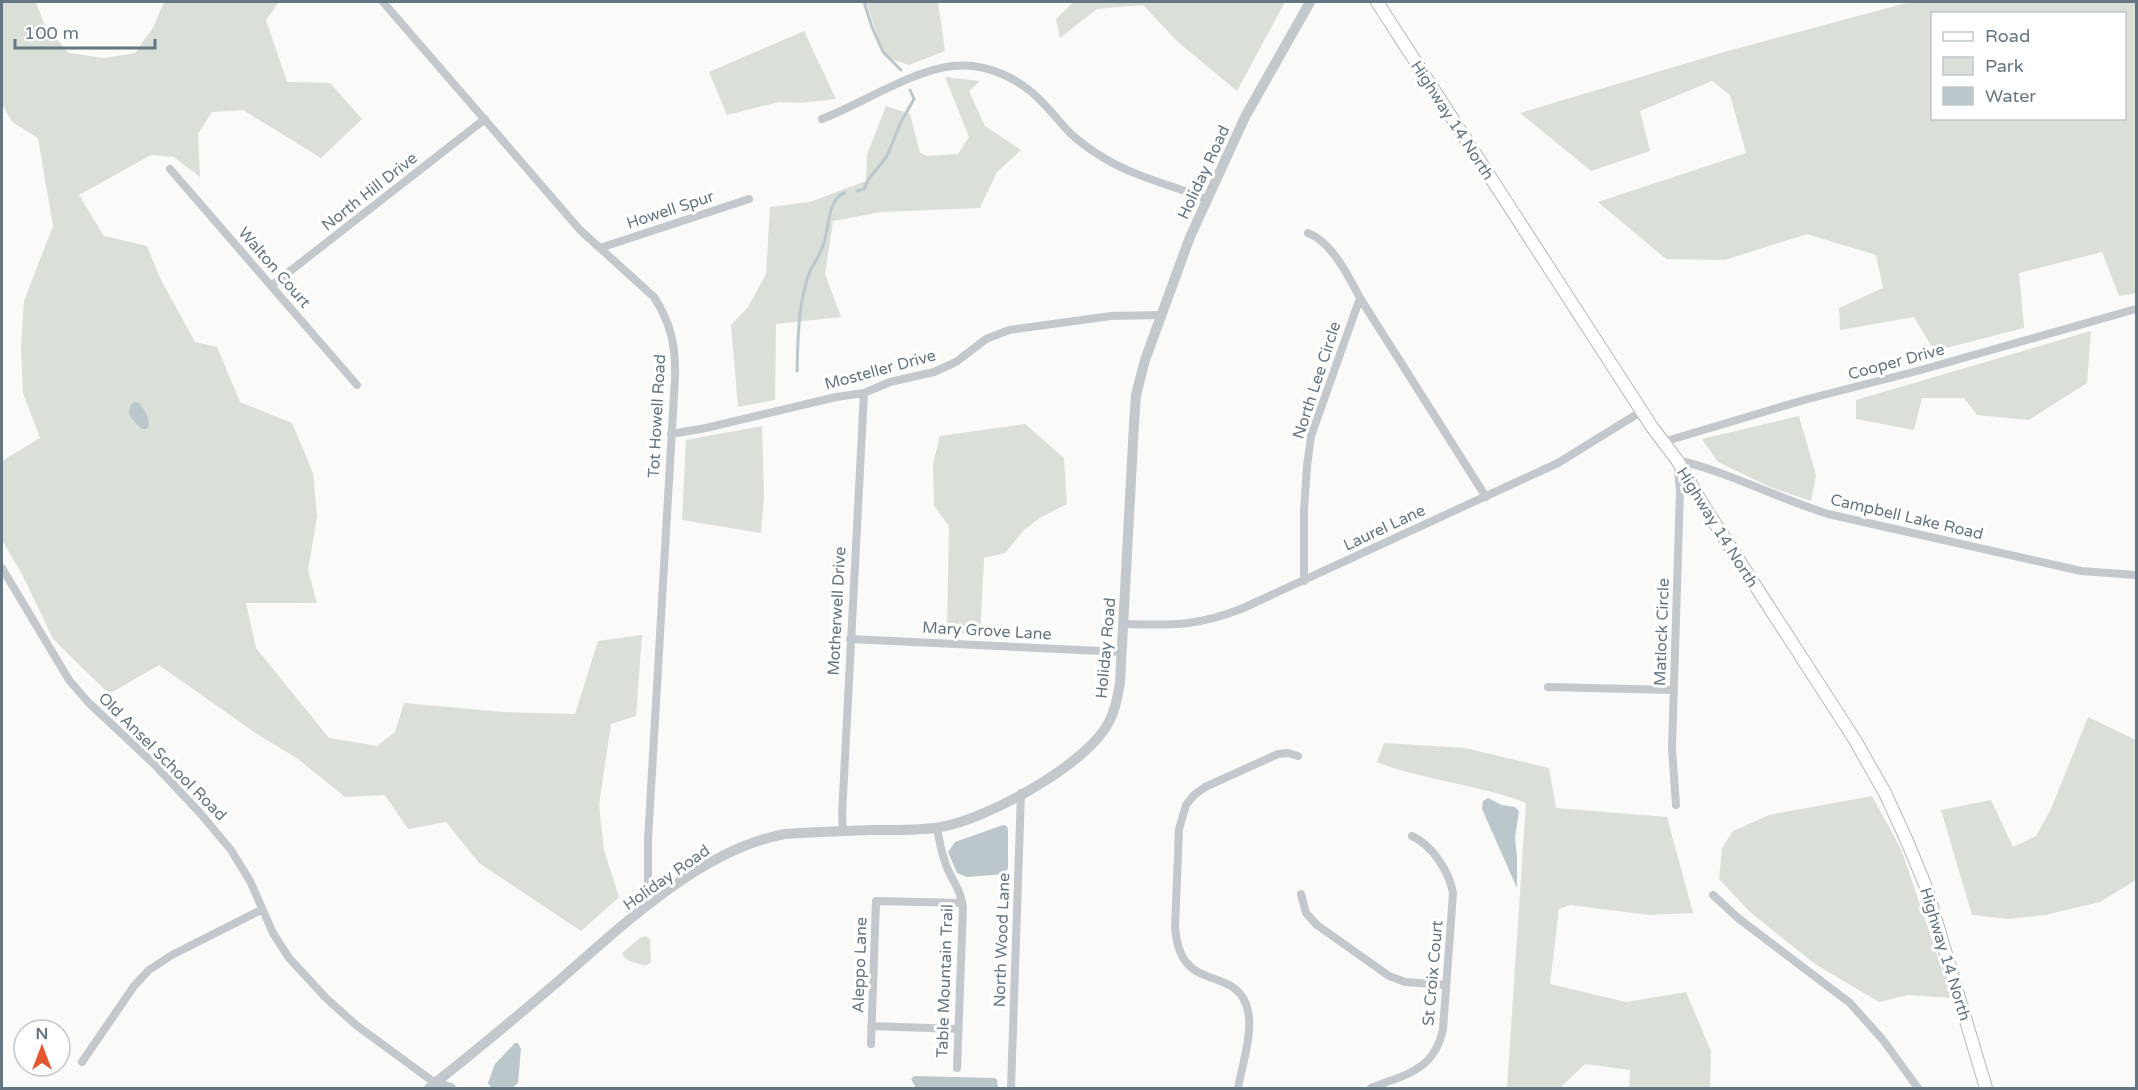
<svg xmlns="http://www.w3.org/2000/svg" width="2138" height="1090" viewBox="0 0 2138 1090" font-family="'Varela Round',sans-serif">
  <rect width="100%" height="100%" fill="#fafaf8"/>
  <!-- green -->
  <path fill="#dadfd7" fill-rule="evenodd" d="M 2,2 L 36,2 L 45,26 L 69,53 L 104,58 L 135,53 L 153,28 L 164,2 L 279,2 L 266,20 L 287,82 L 330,83 L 362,119 L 321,158 L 243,110 L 212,112 L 198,134 L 200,177 L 174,157 L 151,155 L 79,195 L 104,236 L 147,246 L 160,278 L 195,342 L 217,347 L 240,402 L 292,423 L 313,473 L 317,516 L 308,570 L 317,603 L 246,603 L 256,648 L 329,738 L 377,746 L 395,732 L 404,703 L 503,712 L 575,714 L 598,641 L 642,635 L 636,716 L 611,724 L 599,805 L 604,850 L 619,897 L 581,931 L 479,863 L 446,822 L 408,829 L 385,795 L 345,797 L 298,759 L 254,732 L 159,665 L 109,694 L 53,639 L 23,576 L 2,540 L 2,461 L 40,438 L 23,393 L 21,346 L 24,301 L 53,226 L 38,138 L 12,122 L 2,104 Z
    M 866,2 L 938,2 L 945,51 L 909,65 L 885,57 Z
    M 1073,2 L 1285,2 L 1237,91 L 1178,42 L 1143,5 L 1097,9 L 1060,38 L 1056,19 Z
    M 1910,2 L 2136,2 L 2136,293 L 2119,296 L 2102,252 L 2019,273 L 2024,328 L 1934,351 L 1914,317 L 1840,330 L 1839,308 L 1883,288 L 1876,255 L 1807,234 L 1725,260 L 1666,259 L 1598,202 L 1746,153 L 1730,95 L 1712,81 L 1640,111 L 1650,151 L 1591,171 L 1520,113 L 1724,52 ZM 1932,14 L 2124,14 L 2124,118 L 1932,118 Z
    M 804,31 L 836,99 L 800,103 L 779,102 L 727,115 L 709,72 Z
    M 945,77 L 980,81 L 969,91 L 985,126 L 1021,150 L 997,172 L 980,208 L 881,212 L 833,221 L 825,274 L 841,317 L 776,324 L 775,400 L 738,407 L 731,325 L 748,307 L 766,274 L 770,207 L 810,202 L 866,181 L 867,155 L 886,106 L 910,114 L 920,153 L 927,156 L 958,154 L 969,137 Z
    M 2091,331 L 2087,383 L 2029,420 L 1977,415 L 1964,398 L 1922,398 L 1914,430 L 1856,419 L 1856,400 Z
    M 1799,416 L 1816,475 L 1811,501 L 1770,487 L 1718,462 L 1702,439 Z
    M 1025,424 L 1064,458 L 1067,504 L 1041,517 L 1024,530 L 1005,553 L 984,558 L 980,638 L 947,629 L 949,526 L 934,506 L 933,464 L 940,436 Z
    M 762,426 L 764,495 L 761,533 L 682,520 L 686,440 Z
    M 2088,717 L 2136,740 L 2136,880 L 2100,902 L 2045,915 L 2009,919 L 1972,915 L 1941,810 L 1991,800 L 2013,847 L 2036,836 L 2051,809 Z
    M 1384,743 L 1465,748 L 1549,768 L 1556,808 L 1667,817 L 1693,913 L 1650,915 L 1570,905 L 1559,909 L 1550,984 L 1626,1002 L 1686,992 L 1711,1051 L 1710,1088 L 1629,1088 L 1630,1070 L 1585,1064 L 1560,1088 L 1507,1088 L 1526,803 C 1477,784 1426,781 1377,762 Z
    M 1872,796 L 1901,849 L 1952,998 L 1908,995 L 1879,1002 L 1815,964 L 1750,912 L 1719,879 L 1722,848 L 1733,831 L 1769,815 Z
    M 645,936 L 650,939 L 651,962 L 646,966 L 627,960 L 623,956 L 623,952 L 640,938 Z"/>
  <!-- water -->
  <path fill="#bbc7cb" d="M 134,402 L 139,403 C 145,411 152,419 147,429 L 142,429 C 133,422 123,411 134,402 Z
    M 1488,798 L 1502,805 L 1515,807 L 1519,811 L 1515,838 L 1517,857 L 1517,888 L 1482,809 L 1483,801 Z
    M 1003,825 L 1007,826 L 1008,830 L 1008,868 L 1005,874 L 967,877 L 957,873 L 948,852 L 955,842 Z
    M 515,1043 L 518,1043 L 521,1049 L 518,1083 L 512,1088 L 491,1087 L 488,1083 L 495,1064 Z
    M 914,1076 L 995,1078 L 997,1080 L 998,1088 L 916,1088 L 911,1079 Z"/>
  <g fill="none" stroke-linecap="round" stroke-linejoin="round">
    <!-- stream -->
    <path stroke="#bbc7cb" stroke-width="3" d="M 864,2 L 872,27 L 883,52 L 901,70
      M 857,191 L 864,189 L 868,180 L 887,156 L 901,122 L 914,99 L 910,90
      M 797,371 C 798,337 798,303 810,271 C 814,263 820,255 823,246 C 829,231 827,200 844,193"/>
    <defs>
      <path id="secondary" d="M 1377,2 L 1652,427 L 1677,460 L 1705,508 L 1855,740 L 1885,793 L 1907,841 L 1926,887 L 1986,1088"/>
    </defs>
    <!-- secondary casing -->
    <use href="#secondary" stroke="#b3babf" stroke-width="14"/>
    <!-- minor -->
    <path stroke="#c3c8cc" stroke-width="8" d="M 383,2 L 580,230 L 654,297 C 671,323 676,347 675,378 L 648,840 L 648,906
      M 822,119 C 861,104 913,70 953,66 C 986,62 1021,79 1043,103 C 1053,113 1061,124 1071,134 C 1081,143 1092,151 1104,158 C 1135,177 1172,185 1206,199
      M 170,169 L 357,385
      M 600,248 L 749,199
      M 271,286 L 485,119
      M 1360,298 L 1486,497
      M 671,434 L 706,428 L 836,397 L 864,393 L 890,382 L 934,372 L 956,362 L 986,339 L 1009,330 L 1111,316 L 1161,315
      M 1663,442 L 1804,400 L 1921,370 L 2136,309
      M 2,568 L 69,680 L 88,702 L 154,764 L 200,813 L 231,850 L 250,881 L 273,933 L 289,958 L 327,999 L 356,1025 L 435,1083
      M 1304,581 L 1304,511 L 1307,466 L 1311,436 L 1360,298 C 1349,277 1332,242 1308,233
      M 1123,624 C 1172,625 1194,627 1241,609 L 1558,463 L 1642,411
      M 850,639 L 1122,652
      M 1548,687 L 1673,690
      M 1676,805 L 1672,748 L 1680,491 L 1677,460 C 1729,472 1777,498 1828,514 L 2081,571 L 2136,575
      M 937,827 C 939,840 941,852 946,865 C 952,881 961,889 963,908 L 957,1068
      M 843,831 L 842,815 L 864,393
      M 1301,894 L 1306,913 L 1317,925 L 1389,976 L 1405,982 L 1446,985
      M 1713,895 L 1738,918 L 1850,1003 L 1883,1040 L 1918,1088
      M 871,1026 L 958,1029
      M 871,1044 L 876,901 L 962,903
      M 82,1062 L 134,986 L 149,970 L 172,955 L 261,910
      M 1011,1088 L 1021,793
      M 1238,1088 C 1242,1066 1253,1033 1248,1011 C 1240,974 1204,985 1186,962 C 1178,952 1176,940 1175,927 L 1179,829 L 1186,805 L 1194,795 L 1205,787 L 1278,754 L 1288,753 L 1298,756
      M 1371,1088 C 1406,1074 1434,1071 1443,1029 L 1453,893 C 1449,871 1432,845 1412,836"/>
    <!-- tertiary -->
    <path stroke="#c3c8cc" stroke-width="10" d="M 435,1083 C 478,1049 520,1014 562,978 C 624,924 702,849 785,834 C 814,832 843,831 872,830 C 895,830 918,831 941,827 C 987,819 1077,769 1104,730 C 1114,716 1117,700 1120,683 L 1134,424 L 1136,395 L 1145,360 L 1190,237 L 1245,117 L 1310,2
      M 429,1088 L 435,1083 L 451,1088"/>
    <!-- secondary -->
    <use href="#secondary" stroke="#fff" stroke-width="12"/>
  </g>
  <g text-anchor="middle" stroke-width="6" stroke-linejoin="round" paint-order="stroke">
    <!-- street labels -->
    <g font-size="16" fill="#657683" stroke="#fff">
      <text transform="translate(1453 120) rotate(57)" y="6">Highway 14 North</text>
      <text transform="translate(1203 172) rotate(-65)" y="6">Holiday Road</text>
      <text transform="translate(369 191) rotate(-38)" y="6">North Hill Drive</text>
      <text transform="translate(670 209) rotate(-18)" y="6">Howell Spur</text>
      <text transform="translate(275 267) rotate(49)" y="6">Walton Court</text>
      <text transform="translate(1896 361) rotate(-15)" y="6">Cooper Drive</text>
      <text transform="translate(880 369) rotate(-15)" y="6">Mosteller Drive</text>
      <text transform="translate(1316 380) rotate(-72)" y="6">North Lee Circle</text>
      <text transform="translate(656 416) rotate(-87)" y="6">Tot Howell Road</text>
      <text transform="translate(1907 516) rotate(13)" y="6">Campbell Lake Road</text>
      <text transform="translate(1384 527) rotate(-25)" y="6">Laurel Lane</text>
      <text transform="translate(1718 527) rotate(58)" y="6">Highway 14 North</text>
      <text transform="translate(836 611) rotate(-87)" y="6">Motherwell Drive</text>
      <text transform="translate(987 630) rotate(3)" y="6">Mary Grove Lane</text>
      <text transform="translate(1661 632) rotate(-88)" y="6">Matlock Circle</text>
      <text transform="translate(1105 648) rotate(-85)" y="6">Holiday Road</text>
      <text transform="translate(163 756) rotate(45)" y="6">Old Ansel School Road</text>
      <text transform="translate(666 877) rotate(-35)" y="6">Holiday Road</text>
      <text transform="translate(1001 940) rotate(-88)" y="6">North Wood Lane</text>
      <text transform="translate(1946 954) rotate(73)" y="6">Highway 14 North</text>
      <text transform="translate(859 965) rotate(-88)" y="6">Aleppo Lane</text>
      <text transform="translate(1432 973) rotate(-85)" y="6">St Croix Court</text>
      <text transform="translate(944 981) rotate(-88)" y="6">Table Mountain Trail</text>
    </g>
  </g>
  <!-- border -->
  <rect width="2138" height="1090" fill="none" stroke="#657683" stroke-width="6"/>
  <!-- legend -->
  <rect x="1931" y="12" width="195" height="108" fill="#ffffff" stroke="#c1c8cd" stroke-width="1.5"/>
  <rect x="1943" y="32" width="30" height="9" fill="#ffffff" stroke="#c1c8cd" stroke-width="1.5"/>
  <text x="1985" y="42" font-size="18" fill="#657683">Road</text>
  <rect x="1943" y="57" width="30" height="18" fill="#dadfd7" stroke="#c1c8cd" stroke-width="1.5"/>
  <text x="1985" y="72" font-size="18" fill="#657683">Park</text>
  <rect x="1943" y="87" width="30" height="18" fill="#bbc7cb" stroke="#c1c8cd" stroke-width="1.5"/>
  <text x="1985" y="102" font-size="18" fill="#657683">Water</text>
  <!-- north arrow -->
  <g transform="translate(42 1048)"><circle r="28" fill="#ffffff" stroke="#c1c8cd" stroke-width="1.5"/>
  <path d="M0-4.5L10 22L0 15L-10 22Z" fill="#e4572e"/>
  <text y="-9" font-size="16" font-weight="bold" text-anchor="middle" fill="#657683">N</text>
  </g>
  <!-- scale -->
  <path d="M15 39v9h140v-9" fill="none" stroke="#657683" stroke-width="3"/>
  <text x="24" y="39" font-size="18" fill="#657683" stroke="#ffffff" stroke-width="4.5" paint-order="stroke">100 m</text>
</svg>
